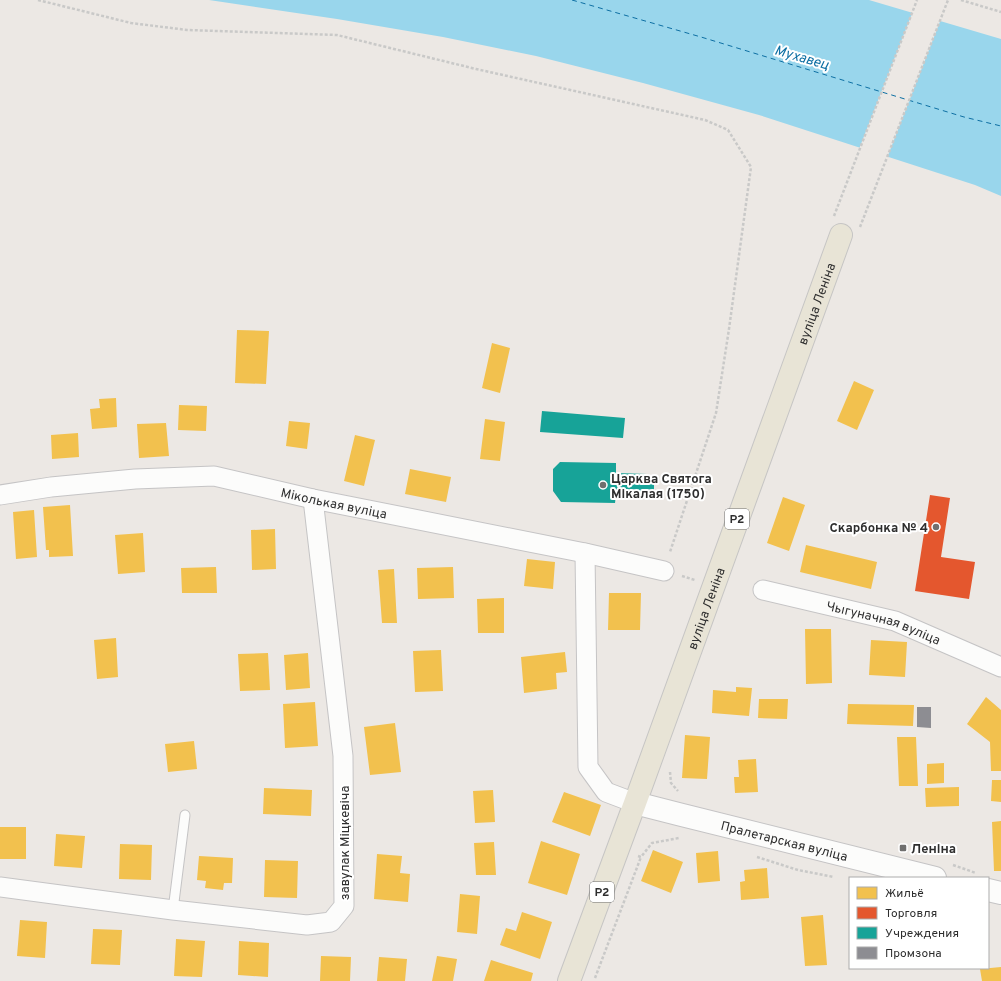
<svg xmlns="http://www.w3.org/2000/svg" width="1001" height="981" viewBox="0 0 1001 981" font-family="Overpass,sans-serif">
  <rect width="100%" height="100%" fill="#ece8e4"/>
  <!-- water -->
  <path fill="#99d6ec" d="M 209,0 L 869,0 L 1001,39 L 1001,196 L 975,185 L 759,115 L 643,83 L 536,56 L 443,37 L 337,19 Z"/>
  <!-- pier -->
  <path fill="#ece8e4" d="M 913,11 L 941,19 L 887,158 L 859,149 Z"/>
  <!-- homes -->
  <path fill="#f2c14e" d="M 237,330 L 269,331 L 266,384 L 235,383 Z
    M 492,343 L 510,348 L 500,393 L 482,388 Z
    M 854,381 L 874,390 L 857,430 L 837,421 Z
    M 116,398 L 117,427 L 92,429 L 90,409 L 100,408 L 99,399 Z
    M 179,405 L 207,406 L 206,431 L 178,430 Z
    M 485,419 L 505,422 L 500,461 L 480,459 Z
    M 289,421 L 310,423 L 307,449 L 286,446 Z
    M 166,423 L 169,456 L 139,458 L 137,424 Z
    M 78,433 L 79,457 L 52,459 L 51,435 Z
    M 355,435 L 375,440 L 364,486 L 344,481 Z
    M 410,469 L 451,477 L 446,502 L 405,494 Z
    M 783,497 L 805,505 L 789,551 L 767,543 Z
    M 70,505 L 73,556 L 49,557 L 49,550 L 46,550 L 43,507 Z
    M 34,510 L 37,557 L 16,559 L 13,512 Z
    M 275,529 L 276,569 L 252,570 L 251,530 Z
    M 143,533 L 145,572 L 118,574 L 115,535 Z
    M 806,545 L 877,562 L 871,589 L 800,572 Z
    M 527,559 L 555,562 L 553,589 L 524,586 Z
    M 216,567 L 217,593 L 182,593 L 181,568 Z
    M 453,567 L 454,598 L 418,599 L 417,568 Z
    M 394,569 L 397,623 L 382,623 L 378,570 Z
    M 609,593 L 641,593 L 640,630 L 608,630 Z
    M 504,598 L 504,633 L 478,633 L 477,599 Z
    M 805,629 L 831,629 L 832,683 L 806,684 Z
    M 116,638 L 118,677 L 97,679 L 94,640 Z
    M 871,640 L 907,642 L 905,677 L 869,675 Z
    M 441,650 L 443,691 L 415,692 L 413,651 Z
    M 565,652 L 567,672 L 556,673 L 557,689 L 524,693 L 521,657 Z
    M 268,653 L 270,690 L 240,691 L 238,654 Z
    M 308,653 L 310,688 L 286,690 L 284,655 Z
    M 736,687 L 752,688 L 749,716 L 712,713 L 713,690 L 736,692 Z
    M 986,697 L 1001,710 L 1001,771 L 991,771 L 990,742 L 967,724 Z
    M 759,699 L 788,699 L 787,719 L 758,718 Z
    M 315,702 L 318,746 L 285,748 L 283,704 Z
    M 848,704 L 914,705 L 913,726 L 847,724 Z
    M 395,723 L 401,772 L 370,775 L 364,727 Z
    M 685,735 L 710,737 L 707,779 L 682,778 Z
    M 897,737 L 916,737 L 918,786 L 899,786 Z
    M 194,741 L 197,769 L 168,772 L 165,744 Z
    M 756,759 L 758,792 L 735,793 L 734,777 L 739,777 L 738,760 Z
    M 944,763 L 944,783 L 927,784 L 927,764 Z
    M 992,780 L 1001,780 L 1001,802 L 991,801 Z
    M 959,787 L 959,806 L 926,807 L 925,788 Z
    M 264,788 L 312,790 L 311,816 L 263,814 Z
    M 493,790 L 495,822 L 475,823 L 473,791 Z
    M 564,792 L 601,805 L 590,836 L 552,822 Z
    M 1001,821 L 1001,871 L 994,871 L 992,822 Z
    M 0,827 L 26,827 L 26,859 L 0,859 Z
    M 56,834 L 85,836 L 82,868 L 54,866 Z
    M 541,841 L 580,854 L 567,895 L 528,883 Z
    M 494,842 L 496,875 L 476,875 L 474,843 Z
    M 120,844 L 152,845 L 151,880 L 119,879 Z
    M 653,850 L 683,862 L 671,893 L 641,881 Z
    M 718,851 L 720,881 L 698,883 L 696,853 Z
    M 377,854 L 402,856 L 400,873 L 410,874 L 408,902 L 374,899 Z
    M 199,856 L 233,858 L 232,883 L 224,883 L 223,890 L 205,888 L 206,881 L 197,880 Z
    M 265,860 L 298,861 L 297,898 L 264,897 Z
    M 767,868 L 769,898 L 741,900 L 740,882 L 745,881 L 744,870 Z
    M 460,894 L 480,896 L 477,934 L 457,932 Z
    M 522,912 L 552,922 L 540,959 L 500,945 L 506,928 L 516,931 Z
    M 823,915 L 827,965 L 805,966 L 801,917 Z
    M 20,920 L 47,922 L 45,958 L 17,956 Z
    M 93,929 L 122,930 L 120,965 L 91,964 Z
    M 176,939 L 205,941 L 202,977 L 174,976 Z
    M 239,941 L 269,943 L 268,977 L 238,975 Z
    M 321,956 L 351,957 L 350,981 L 320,981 Z
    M 437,956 L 457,959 L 453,981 L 432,981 Z
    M 379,957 L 407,959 L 405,981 L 377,981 Z
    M 491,960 L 533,973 L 531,981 L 484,981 Z
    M 1001,967 L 1001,981 L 982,981 L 980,969 Z"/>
  <!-- shops -->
  <path fill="#e4572e" d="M 930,495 L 950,498 L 941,557 L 975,562 L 969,599 L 915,591 Z"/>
  <!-- public -->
  <path fill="#17a398" d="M 542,411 L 625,418 L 623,438 L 540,432 Z
    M 560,462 L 616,463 L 616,473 L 647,474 L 654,478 L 654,491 L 647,496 L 616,495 L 615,503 L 561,502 L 553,491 L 553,469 Z"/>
  <!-- industry -->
  <path fill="#8d8d92" d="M 917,707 L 931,707 L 931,728 L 917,727 Z"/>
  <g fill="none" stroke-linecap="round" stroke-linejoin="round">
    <!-- ferry -->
    <path stroke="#0d6fa3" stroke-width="1" stroke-dasharray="5 4" stroke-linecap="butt" d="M 572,0 L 701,37 L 964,117 L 1001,126"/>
    <defs>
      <path id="lane" d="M 173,910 L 185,815"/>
      <g id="street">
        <path id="s1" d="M 0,495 L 51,487 L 135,479 L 214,476 L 313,499 L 585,553 L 664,571"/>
        <path d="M 585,553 L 588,767 L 606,792 L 635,803"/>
        <path id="s2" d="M 763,590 L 895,621 L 1001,667"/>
        <path d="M 0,887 L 173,910 L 307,925 L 331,922 L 344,906 L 343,756 L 313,499"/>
      </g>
      <g id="secondary">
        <path id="s3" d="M 635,803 L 682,815 L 935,878"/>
        <path d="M 988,890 L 1001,893"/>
      </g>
      <g id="primary">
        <path id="s4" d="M 569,981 L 635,803 L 841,235"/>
      </g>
    </defs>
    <!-- lane casing -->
    <use href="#lane" stroke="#c5c4c5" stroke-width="11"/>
    <!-- street casing -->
    <use href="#street" stroke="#c5c4c5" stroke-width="21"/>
    <!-- secondary casing -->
    <use href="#secondary" stroke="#c5c4c5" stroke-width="24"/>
    <!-- primary casing -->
    <use href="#primary" stroke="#c6c5c4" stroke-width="24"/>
    <!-- path -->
    <path stroke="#c9c9c8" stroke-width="2.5" stroke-dasharray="3 2" stroke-linecap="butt" d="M 38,0 L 131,23 L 187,30 L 337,35 L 476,69 L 705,120 L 728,130 L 751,167 L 729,329 L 716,413 L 670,552
      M 961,0 L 1001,12
      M 834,216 L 917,0
      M 860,227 L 948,0
      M 682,576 L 695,580
      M 670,772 L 671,783 L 678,791
      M 638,856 L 641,857 L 652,843 L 679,838
      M 757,857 L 798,870 L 834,877
      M 953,865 L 976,873
      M 595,978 L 641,857"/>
    <!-- lane -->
    <use href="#lane" stroke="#fcfcfb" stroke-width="9"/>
    <!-- street -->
    <use href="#street" stroke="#fcfcfb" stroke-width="19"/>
    <!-- secondary -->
    <use href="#secondary" stroke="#fcfcfb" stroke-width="22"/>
    <!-- primary -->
    <use href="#primary" stroke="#e8e4d6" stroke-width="22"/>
  </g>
  <!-- markers -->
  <g fill="#706f6e" stroke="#fff" stroke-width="1.5">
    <circle cx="603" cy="485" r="4"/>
    <circle cx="936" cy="527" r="4"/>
    <rect x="899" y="844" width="8" height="8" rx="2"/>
  </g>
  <g text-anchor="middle" stroke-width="4" stroke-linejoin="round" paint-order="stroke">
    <!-- shield labels -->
    <g fill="#fff" stroke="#6d6d6d" stroke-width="1">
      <rect x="725" y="509" width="24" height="20" rx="3"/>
      <rect x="590" y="882" width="24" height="20" rx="3"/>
    </g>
    <g font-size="12" font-weight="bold" fill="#2e2e2e">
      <text x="737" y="523">Р2</text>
      <text x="602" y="896">Р2</text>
    </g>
    <!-- street labels -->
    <g font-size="13" fill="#2e2e2e" stroke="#fff">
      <text dy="5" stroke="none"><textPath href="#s4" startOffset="721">вуліца Леніна</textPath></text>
      <text dy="5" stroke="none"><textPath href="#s1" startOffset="338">Міколькая вуліца</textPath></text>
      <text dy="5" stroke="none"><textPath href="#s4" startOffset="397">вуліца Леніна</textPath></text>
      <text dy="5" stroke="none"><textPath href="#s2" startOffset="125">Чыгуначная вуліца</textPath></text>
      <text dy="5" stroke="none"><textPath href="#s3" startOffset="154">Пралетарская вуліца</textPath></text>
      <text transform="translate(344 843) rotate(-90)" y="5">завулак Міцкевіча</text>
    </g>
    <!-- poi labels -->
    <g font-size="13" font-weight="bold" fill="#2e2e2e" stroke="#fff" text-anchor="start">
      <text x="611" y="483">Царква Святога<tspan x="611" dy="15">Мікалая (1750)</tspan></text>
      <text x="928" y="532" text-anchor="end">Скарбонка № 4</text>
      <text x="911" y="853">Леніна</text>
    </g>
    <!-- water labels -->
    <g font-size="14" font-style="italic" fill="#0d6fa3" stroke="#fff">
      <text transform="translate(802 57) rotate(16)" y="5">Мухавец</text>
    </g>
  </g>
  <!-- legend -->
  <rect x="849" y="877" width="140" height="92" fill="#ffffff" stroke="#ababab"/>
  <rect x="857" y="887" width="20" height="12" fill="#f2c14e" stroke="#ababab"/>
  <text x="885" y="897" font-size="12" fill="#2e2e2e">Жильё</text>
  <rect x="857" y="907" width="20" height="12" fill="#e4572e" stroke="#ababab"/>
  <text x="885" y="917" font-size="12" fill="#2e2e2e">Торговля</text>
  <rect x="857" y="927" width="20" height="12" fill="#17a398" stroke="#ababab"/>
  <text x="885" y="937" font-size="12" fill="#2e2e2e">Учреждения</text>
  <rect x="857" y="947" width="20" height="12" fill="#8d8d92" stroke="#ababab"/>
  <text x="885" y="957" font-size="12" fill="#2e2e2e">Промзона</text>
</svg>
